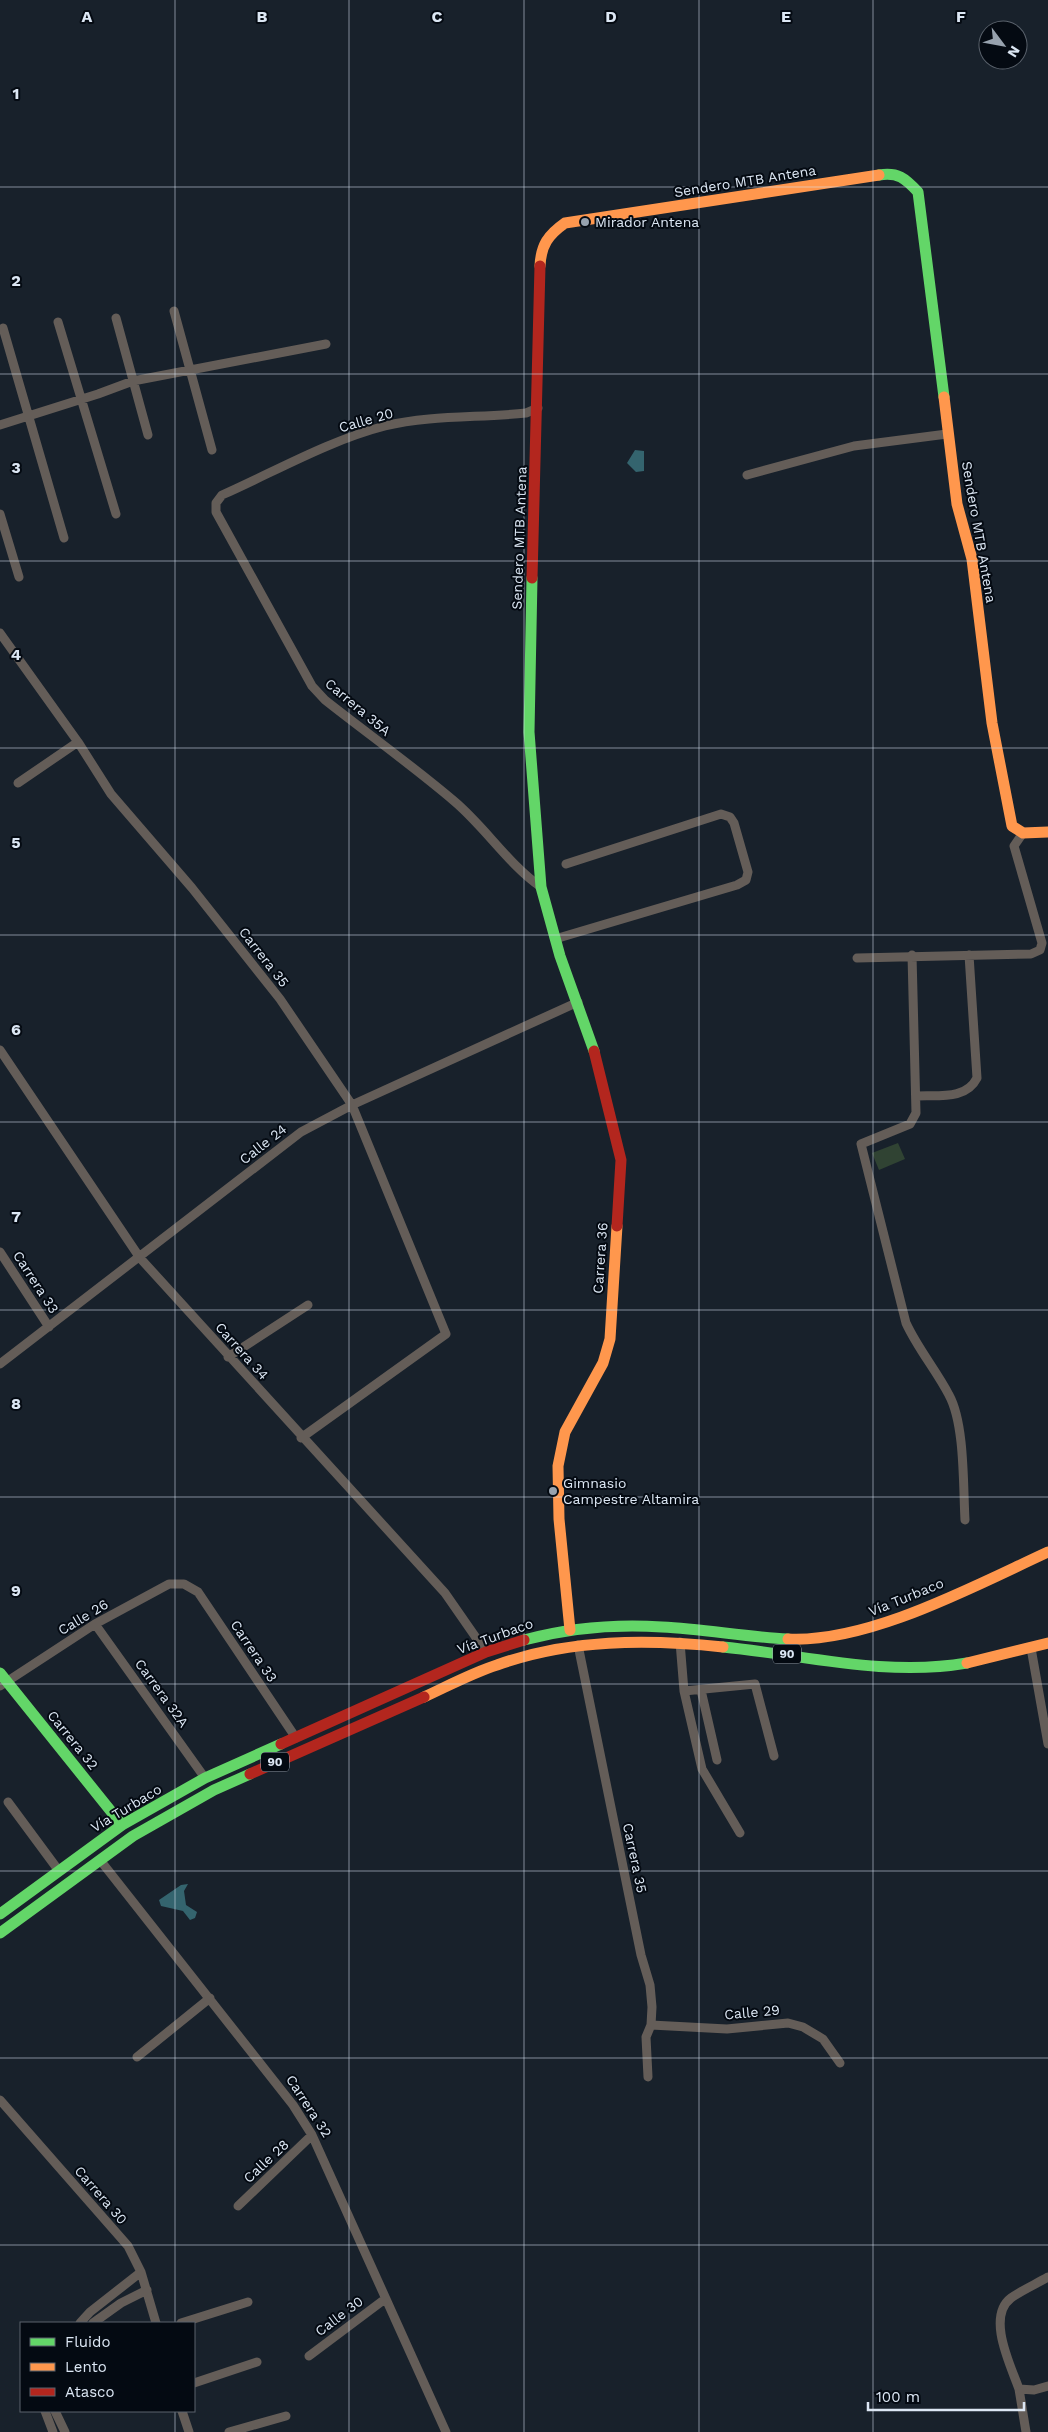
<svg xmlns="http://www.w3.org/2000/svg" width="1048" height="2432" viewBox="0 0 1048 2432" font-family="'Work Sans',sans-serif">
  <rect width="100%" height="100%" fill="#18212b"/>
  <!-- green -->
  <path fill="#304333" d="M 898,1143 L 905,1159 L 879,1170 L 872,1153 Z"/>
  <!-- water -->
  <path fill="#34646e" d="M 635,450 L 644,451 L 644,471 L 636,472 L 627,463 Z
    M 188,1884 L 184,1891 L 186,1905 L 197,1912 L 195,1918 L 190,1920 L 183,1911 L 161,1906 L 159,1900 L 181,1885 Z"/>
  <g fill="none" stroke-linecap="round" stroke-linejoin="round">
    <!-- street -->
    <path stroke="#645d58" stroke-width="9" d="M 174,311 L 212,450
      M 116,318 L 148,435
      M 58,322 L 116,514
      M 3,328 L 64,538
      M 538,408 L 526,413 C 480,418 430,415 385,426 C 330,440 274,472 222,495 L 216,503 L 216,512 L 312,686 L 325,700 C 368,734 413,766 454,801 C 485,827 509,865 541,887
      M 0,425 L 98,394 L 133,381 L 326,344
      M 747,475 L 854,446 L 947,434
      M 0,514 L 19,577
      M 0,633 L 78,742 L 111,794 L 192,888 L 280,999 L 352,1105 L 446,1334 L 301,1438
      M 18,783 L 78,742
      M 555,939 L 737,885 L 746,880 L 748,872 L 734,823 L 730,817 L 721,814 L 566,864
      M 912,955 L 916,1113 L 910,1124 L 861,1144 L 906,1323 C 918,1349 936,1370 949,1395 C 965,1424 963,1486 965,1520
      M 857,958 L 1031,954 L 1040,950 L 1042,943 L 1014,846 L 1023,833
      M 0,1050 L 140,1258 L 445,1593 L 486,1652
      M 917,1096 C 939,1095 966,1100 977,1078 L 969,955
      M 0,1252 L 49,1327
      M 228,1357 L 308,1305
      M 0,1364 L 301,1132 L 352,1105 L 578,1002
      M 95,1624 L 205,1778
      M 680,1642 L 684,1691 L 702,1769 L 740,1833
      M 578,1645 L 641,1955 L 650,1985 L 652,2007 L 651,2025 L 646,2037 L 648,2077
      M 1031,1648 L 1048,1744
      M 0,1686 L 95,1624 L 169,1584 L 184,1584 L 198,1592 L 296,1738
      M 701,1690 L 717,1760
      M 684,1691 L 755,1684 L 774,1756
      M 8,1802 L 59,1871
      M 100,1860 L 293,2105 L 312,2135 L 446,2432
      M 651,2025 L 727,2029 L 788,2023 L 803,2027 L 823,2039 L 840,2063
      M 137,2057 L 210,1998
      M 0,2100 L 128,2246 L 141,2272 L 156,2323
      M 238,2206 L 312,2135
      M 1048,2277 C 1036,2284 1022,2290 1011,2298 C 986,2317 1011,2366 1019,2389 L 1034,2390 L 1048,2386
      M 80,2323 L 90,2312 L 141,2272
      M 93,2323 L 121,2303 L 147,2290
      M 181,2323 L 248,2302
      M 309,2356 L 385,2299
      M 194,2383 L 257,2362
      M 1019,2389 L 1026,2432
      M 45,2411 L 53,2432
      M 55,2411 L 65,2432
      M 182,2411 L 189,2432
      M 229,2432 L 286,2416"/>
    <!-- fast -->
    <path stroke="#63d668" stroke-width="11" d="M 879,175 C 898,172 905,178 918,192 L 944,397
      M 532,578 L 529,732 L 541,887 L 560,956 L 594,1051
      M 524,1640 C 569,1628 616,1624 662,1627 C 704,1629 746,1637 788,1639
      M 723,1647 C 804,1655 886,1677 967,1663
      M 0,1673 L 122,1825
      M 0,1914 L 122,1825 L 205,1778 L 281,1744
      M 0,1933 L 133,1836 L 214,1790 L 250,1774"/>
    <!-- slow -->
    <path stroke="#ff974d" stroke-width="11" d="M 540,266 C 541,245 548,235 565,223 L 879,175
      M 944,397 L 957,504 L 972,559 L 992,723 L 1012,826 L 1023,833 L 1048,832
      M 570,1630 L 559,1519 L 558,1466 L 565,1432 L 603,1363 L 610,1339 L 617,1226
      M 788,1639 C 869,1643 974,1586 1048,1552
      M 967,1663 L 1048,1643
      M 424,1697 C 448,1686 472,1673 497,1665 C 569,1639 648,1639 723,1647"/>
    <!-- jam -->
    <path stroke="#b3261e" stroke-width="11" d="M 532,578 L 540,266
      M 594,1051 L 621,1160 L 617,1226
      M 281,1744 L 486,1652 L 524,1640
      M 250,1774 L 424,1697"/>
  </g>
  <!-- grid -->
  <path fill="none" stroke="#dce7f4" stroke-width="1" stroke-opacity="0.55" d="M 175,0 L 175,2323M 349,0 L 349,2432M 524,0 L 524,2432M 699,0 L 699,2432M 873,0 L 873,2432M 0,187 L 1048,187M 0,374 L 1048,374M 0,561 L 1048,561M 0,748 L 1048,748M 0,935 L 1048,935M 0,1122 L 1048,1122M 0,1310 L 1048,1310M 0,1497 L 1048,1497M 0,1684 L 1048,1684M 0,1871 L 1048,1871M 0,2058 L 1048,2058M 0,2245 L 1048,2245M 175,2411 L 175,2432"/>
  <!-- markers -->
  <g fill="#97a2ae" stroke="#040a12" stroke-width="2">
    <circle cx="585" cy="222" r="5"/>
    <circle cx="553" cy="1491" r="5"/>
  </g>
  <g text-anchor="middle" stroke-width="4" stroke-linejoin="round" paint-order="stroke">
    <!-- shield labels -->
    <g fill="#040a12" stroke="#9ba5b0" stroke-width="1">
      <rect x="773" y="1644.5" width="28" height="19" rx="4"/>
      <rect x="261" y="1752.5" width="28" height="19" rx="4"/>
    </g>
    <g font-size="12" font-weight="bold" fill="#dce7f4">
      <text x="787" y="1658">90</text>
      <text x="275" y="1766">90</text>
    </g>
    <!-- street labels -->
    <g font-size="14" fill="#dce7f4" stroke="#040a12">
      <text transform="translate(745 181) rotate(-9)" y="5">Sendero MTB Antena</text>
      <text transform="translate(366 420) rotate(-16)" y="5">Calle 20</text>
      <text transform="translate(979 532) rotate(80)" y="5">Sendero MTB Antena</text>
      <text transform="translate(519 538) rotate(-88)" y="5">Sendero MTB Antena</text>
      <text transform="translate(358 707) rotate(40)" y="5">Carrera 35A</text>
      <text transform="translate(264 957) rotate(52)" y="5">Carrera 35</text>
      <text transform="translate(263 1144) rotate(-38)" y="5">Calle 24</text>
      <text transform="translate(600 1258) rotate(-86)" y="5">Carrera 36</text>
      <text transform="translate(36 1282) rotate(57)" y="5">Carrera 33</text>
      <text transform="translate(242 1351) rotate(48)" y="5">Carrera 34</text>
      <text transform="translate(906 1597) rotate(-22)" y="5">Vía Turbaco</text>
      <text transform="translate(83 1617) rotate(-31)" y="5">Calle 26</text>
      <text transform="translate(495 1636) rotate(-20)" y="5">Vía Turbaco</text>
      <text transform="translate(254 1651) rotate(56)" y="5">Carrera 33</text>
      <text transform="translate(162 1693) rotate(54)" y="5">Carrera 32A</text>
      <text transform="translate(73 1740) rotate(51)" y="5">Carrera 32</text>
      <text transform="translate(126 1808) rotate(-31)" y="5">Vía Turbaco</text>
      <text transform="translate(635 1858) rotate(78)" y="5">Carrera 35</text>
      <text transform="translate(752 2012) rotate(-5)" y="5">Calle 29</text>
      <text transform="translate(309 2106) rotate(57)" y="5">Carrera 32</text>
      <text transform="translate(266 2161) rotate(-43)" y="5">Calle 28</text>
      <text transform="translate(101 2195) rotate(49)" y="5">Carrera 30</text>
      <text transform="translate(339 2316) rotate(-37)" y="5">Calle 30</text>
    </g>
    <!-- poi labels -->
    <g font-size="14" fill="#dce7f4" stroke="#040a12" text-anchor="start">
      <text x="595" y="227">Mirador Antena</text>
      <text x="563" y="1488">Gimnasio<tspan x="563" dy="16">Campestre Altamira</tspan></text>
    </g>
  </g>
  <g font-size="16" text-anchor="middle" font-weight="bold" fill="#dce7f4" stroke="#040a12" stroke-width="4" stroke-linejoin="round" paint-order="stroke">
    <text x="87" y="22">A</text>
    <text x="262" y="22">B</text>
    <text x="437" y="22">C</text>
    <text x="611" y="22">D</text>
    <text x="786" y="22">E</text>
    <text x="961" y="22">F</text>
    <text x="16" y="99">1</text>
    <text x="16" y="286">2</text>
    <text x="16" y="473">3</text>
    <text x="16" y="660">4</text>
    <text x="16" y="848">5</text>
    <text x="16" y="1035">6</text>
    <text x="16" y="1222">7</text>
    <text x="16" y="1409">8</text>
    <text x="16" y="1596">9</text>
  </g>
  <!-- legend -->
  <rect x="20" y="2322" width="175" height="90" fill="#040a12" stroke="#5a626c"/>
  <rect x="30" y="2338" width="25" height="8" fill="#63d668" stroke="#5a626c"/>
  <text x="65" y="2347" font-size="15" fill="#dce7f4">Fluido</text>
  <rect x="30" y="2363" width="25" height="8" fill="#ff974d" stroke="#5a626c"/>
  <text x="65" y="2372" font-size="15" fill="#dce7f4">Lento</text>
  <rect x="30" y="2388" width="25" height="8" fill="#b3261e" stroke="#5a626c"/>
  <text x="65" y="2397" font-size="15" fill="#dce7f4">Atasco</text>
  <!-- north arrow -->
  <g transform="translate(1003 45) rotate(122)"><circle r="24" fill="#040a12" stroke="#5a626c"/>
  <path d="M0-4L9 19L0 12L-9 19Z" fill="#97a2ae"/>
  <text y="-8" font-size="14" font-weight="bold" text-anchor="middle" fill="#dce7f4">N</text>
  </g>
  <!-- scale -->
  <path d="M868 2402v8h156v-8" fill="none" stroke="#dce7f4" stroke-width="2.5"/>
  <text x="876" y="2402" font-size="15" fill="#dce7f4" stroke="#040a12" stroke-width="4" paint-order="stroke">100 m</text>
</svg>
